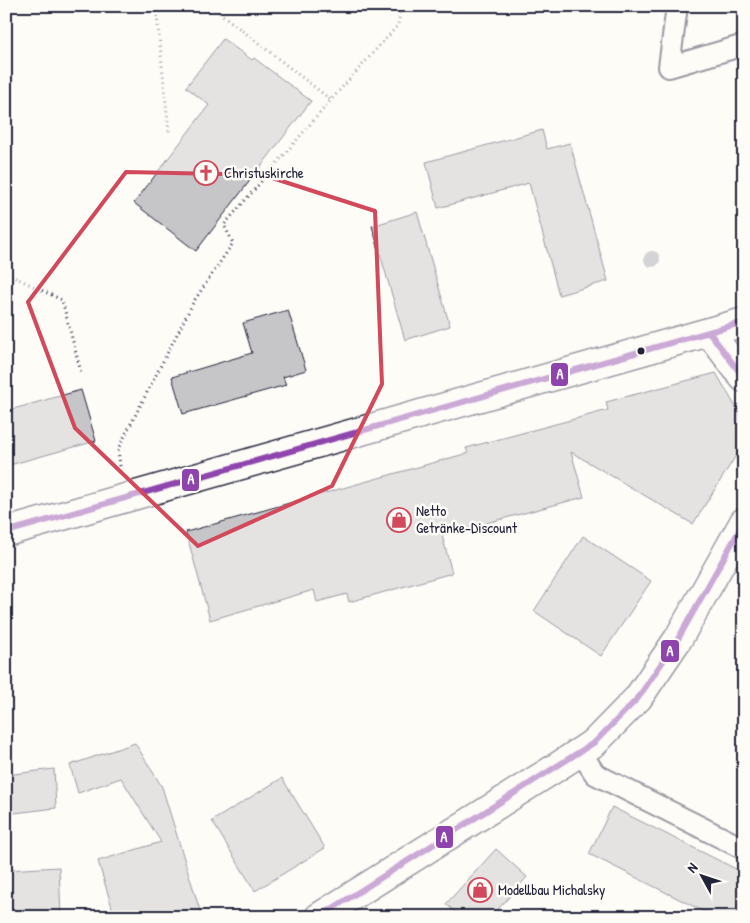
<svg xmlns="http://www.w3.org/2000/svg" width="750" height="923" viewBox="0 0 750 923" font-family="'Patrick Hand',sans-serif">
  <rect width="100%" height="100%" fill="#fdfcf7"/>
  <filter id="ink" filterUnits="userSpaceOnUse"><feTurbulence type="fractalNoise" baseFrequency=".02" numOctaves="2"/><feDisplacementMap in="SourceGraphic" scale="10" xChannelSelector="R" yChannelSelector="G"/><feConvolveMatrix kernelMatrix="1 2 1 2 8 2 1 2 1" color-interpolation-filters="sRGB"/></filter>
  <g filter="url(#ink)">
    <!-- building -->
    <path fill="#c6c6c8" stroke="#22223b" d="M 223,39 L 252,60 L 254,58 L 311,101 L 196,251 L 134,203 L 209,105 L 186,87 Z
      M 542,130 L 547,149 L 570,143 L 608,281 L 559,295 L 529,183 L 438,208 L 426,162 Z
      M 417,212 L 450,326 L 405,340 L 372,226 Z
      M 288,310 L 306,370 L 283,377 L 286,385 L 183,414 L 172,377 L 252,353 L 243,323 Z
      M 716,373 L 744,421 L 744,443 L 693,524 L 571,452 L 584,497 L 442,535 L 452,573 L 349,602 L 347,594 L 317,602 L 314,590 L 210,620 L 186,532 L 468,453 L 466,448 L 608,410 L 606,402 Z
      M 81,390 L 96,441 L 6,466 L 6,411 Z
      M 583,536 L 651,581 L 601,656 L 534,611 Z
      M 135,743 L 162,787 L 202,917 L 115,917 L 98,861 L 161,842 L 121,778 L 78,793 L 70,765 Z
      M 54,769 L 56,808 L 6,814 L 6,775 Z
      M 282,778 L 325,848 L 255,891 L 212,821 Z
      M 612,807 L 744,873 L 744,917 L 715,917 L 589,854 Z
      M 496,849 L 527,877 L 491,917 L 461,917 L 446,904 Z
      M 59,867 L 61,917 L 6,917 L 6,870 Z"/>
    <g fill="none" stroke-linecap="round" stroke-linejoin="round">
      <defs>
        <path id="service" d="M 677,6 L 669,67 L 744,45
          M 580,751 L 595,774 L 744,849"/>
        <path id="minor" d="M 709,332 L 744,378
          M 319,917 L 557,767 L 595,742 L 638,698 L 678,639 L 744,522"/>
        <path id="tertiary" d="M 6,532 L 744,322"/>
      </defs>
      <!-- service casing -->
      <use href="#service" stroke="#22223b" stroke-width="24"/>
      <!-- minor casing -->
      <use href="#minor" stroke="#22223b" stroke-width="31"/>
      <!-- tertiary casing -->
      <use href="#tertiary" stroke="#22223b" stroke-width="31"/>
      <!-- path -->
      <path stroke="#22223b" stroke-width="3" stroke-dasharray="1 4" stroke-linecap="butt" d="M 156,6 L 169,132
        M 211,6 L 331,100
        M 6,273 L 62,300 L 81,372
        M 120,466 L 118,449 L 194,301 L 233,243 L 224,225 L 331,100 L 398,25 L 401,6"/>
      <!-- service -->
      <use href="#service" stroke="#fdfcf7" stroke-width="20"/>
      <!-- minor -->
      <use href="#minor" stroke="#fdfcf7" stroke-width="28"/>
      <!-- tertiary -->
      <use href="#tertiary" stroke="#fdfcf7" stroke-width="28"/>
      <defs>
        <path id="bus-1" d="M 709,332 L 744,378
          M 6,532 L 744,322
          M 319,917 L 595,742 L 638,698 L 678,639 L 744,522"/>
      </defs>
      <!-- bus-1 casing -->
      <use href="#bus-1" stroke="#fdfcf7" stroke-width="10"/>
      <!-- bus-1 -->
      <use href="#bus-1" stroke="#8e44ad" stroke-width="6"/>
    </g>
    <!-- trees -->
    <circle fill="#a3a3aa" cx="652" cy="259" r="8"/>
  </g>
  <!-- marked area -->
  <path d="M0 0H750V923H0ZM 126,172 L 263,175 L 375,211 L 382,384 L 332,486 L 198,546 L 75,428 L 28,302 Z" fill="#fdfcf7" fill-opacity=".55" fill-rule="evenodd"/>
  <path fill="none" stroke="#d1495b" stroke-width="4" stroke-linejoin="round" d="M 126,172 L 263,175 L 375,211 L 382,384 L 332,486 L 198,546 L 75,428 L 28,302 Z"/>
  <!-- icons -->
  <defs>
    <symbol id="church-ring" viewBox="-11 -11 22 22"><circle r="9.5" fill="#fdfcf7" stroke="#d1495b" stroke-width="1.5"/><path d="M-1.2-6h2.4v3.5h3.3v2.4h-3.3V6h-2.4V-.1h-3.3v-2.4h3.3Z" fill="#d1495b"/></symbol>
    <symbol id="shop-ring" viewBox="-11 -11 22 22"><circle r="9.5" fill="#fdfcf7" stroke="#d1495b" stroke-width="1.5"/><path d="M-5-2.5h2.3a2.7 3.5 0 0 1 5.4 0H5L5.5 6h-11ZM-1.5-2.5h3a1.5 2.3 0 0 0-3 0Z" fill="#d1495b"/></symbol>
  </defs>
  <g fill-rule="evenodd">
    <use href="#church-ring" x="192" y="159" width="28" height="28"/>
    <use href="#shop-ring" x="385" y="506" width="28" height="28"/>
    <use href="#shop-ring" x="466" y="876" width="28" height="28"/>
  </g>
  <!-- markers -->
  <circle fill="#22223b" stroke="#fdfcf7" stroke-width="2" cx="641" cy="351" r="4.5"/>
  <g text-anchor="middle" stroke-width="5" stroke-linejoin="round" paint-order="stroke">
    <!-- poi labels -->
    <g font-size="15" fill="#22223b" stroke="#fdfcf7" text-anchor="start">
      <text x="224" y="178">Christuskirche</text>
      <text x="416" y="516">Netto<tspan x="416" dy="17">Getränke-Discount</tspan></text>
      <text x="498" y="895">Modellbau Michalsky</text>
    </g>
  </g>
  <g stroke="#fdfcf7" stroke-width="2">
    <rect x="550" y="362" width="19" height="25" rx="5" fill="#8e44ad"/>
    <rect x="181" y="468" width="19" height="24" rx="5" fill="#8e44ad"/>
    <rect x="660" y="639" width="20" height="24" rx="5" fill="#8e44ad"/>
    <rect x="435" y="825" width="19" height="24" rx="5" fill="#8e44ad"/>
  </g>
  <g font-size="14" text-anchor="middle" font-weight="bold" fill="#fff">
    <text x="560" y="379">A</text>
    <text x="191" y="484">A</text>
    <text x="670" y="656">A</text>
    <text x="444" y="842">A</text>
  </g>
  <!-- margin -->
  <rect width="750" height="923" fill="none" stroke="#fdfcf7" stroke-width="25"/>
  <rect x="12" y="12" width="725" height="898" fill="none" stroke="#22223b" stroke-width="2" filter="url(#ink)"/>
  <!-- north arrow -->
  <g transform="translate(702 876) rotate(310)" stroke="#fdfcf7" stroke-width="4" paint-order="stroke">
  <path d="M0-4L9 19L0 12L-9 19Z" fill="#22223b"/>
  <text y="-8" font-size="14" font-weight="bold" text-anchor="middle" fill="#22223b">N</text>
  </g>
</svg>
